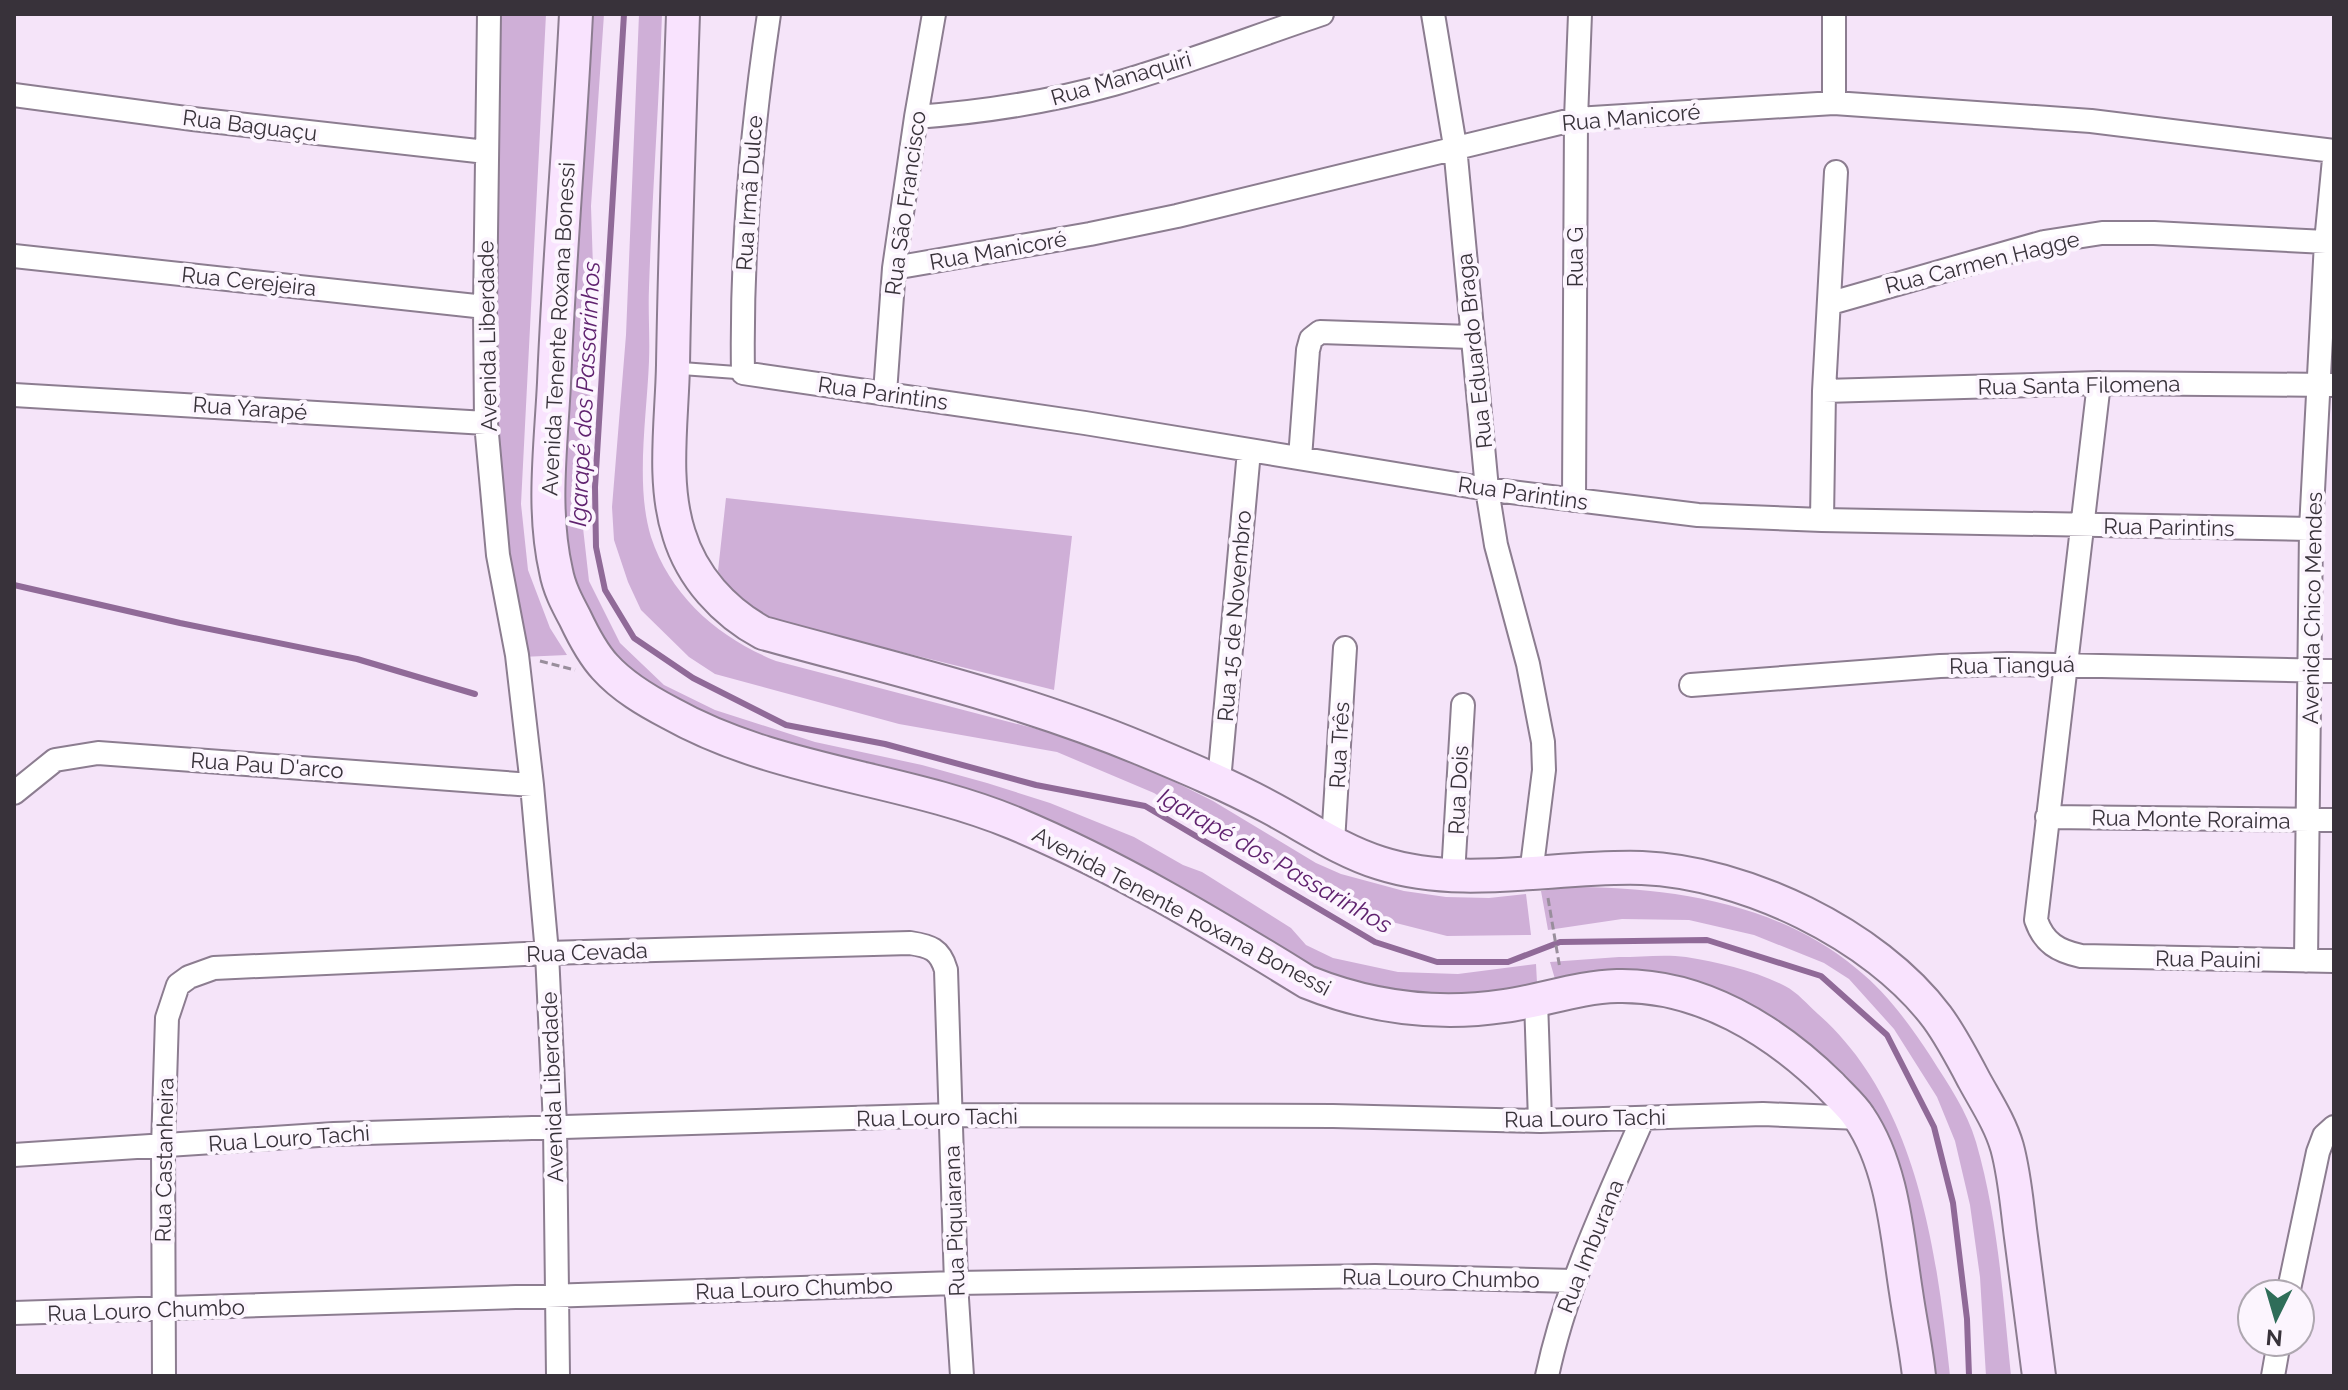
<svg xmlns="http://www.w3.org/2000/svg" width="2348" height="1390" viewBox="0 0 2348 1390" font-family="Raleway,sans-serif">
  <rect width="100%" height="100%" fill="#f5e4f9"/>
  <!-- green -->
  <path fill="#cfafd7" d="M 488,14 L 546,14 L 521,504 L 528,570 L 550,628 L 567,655 L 521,657 L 489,427 Z
    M 579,14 L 604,14 L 591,206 L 595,330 L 581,510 L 589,581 L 620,643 L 664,685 L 715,710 L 815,742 L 922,765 L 987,783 L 1050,803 L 1134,837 L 1183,865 L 1202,872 L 1291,928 L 1306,945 L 1333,958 L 1398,972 L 1458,974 L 1536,964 L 1537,983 L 1471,996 L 1427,998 L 1338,985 L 1116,863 L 728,734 L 612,665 L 564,569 L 556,510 Z
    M 639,14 L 662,14 C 659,105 652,197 649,288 C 648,312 650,336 649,361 C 647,415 635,485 651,537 C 671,597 719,638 776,661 L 1052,733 L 1153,771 L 1213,801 L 1316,863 L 1341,874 L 1404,891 L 1446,897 L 1489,898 L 1526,894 L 1531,935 L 1447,936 L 1392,922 L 1327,897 L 1236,839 L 1209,828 L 1154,793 L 1057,752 L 899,724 L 715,674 L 689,657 L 641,610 L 628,582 L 614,540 L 612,507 L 626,335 Z
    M 726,498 L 1072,536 L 1054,690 L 777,621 L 738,599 L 718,571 Z
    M 1566,887 C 1668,887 1775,901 1857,969 C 1887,993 1910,1025 1931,1057 C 1948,1084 1967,1111 1976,1142 C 1998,1218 2003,1298 2011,1376 L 1986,1376 L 1980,1277 L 1970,1205 L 1955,1141 L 1937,1097 L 1894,1029 L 1849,979 L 1824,963 L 1754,935 L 1689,920 L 1622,919 L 1548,930 L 1541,891 Z
    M 1619,957 C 1641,957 1665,954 1686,957 C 1718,962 1756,971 1785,986 C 1797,992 1808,1005 1818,1014 C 1917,1101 1937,1251 1950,1376 L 1913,1376 L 1897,1212 L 1826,1073 L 1612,974 L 1555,979 L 1550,962 Z"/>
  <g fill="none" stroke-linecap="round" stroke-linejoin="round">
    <!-- stream -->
    <path stroke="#906a98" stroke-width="6" d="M 624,14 L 595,487 L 596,547 L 605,590 L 634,638 L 693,678 L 786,725 L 885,744 L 1036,785 L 1145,806 L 1375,942 L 1437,962 L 1508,962 L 1560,942 L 1707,940 L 1821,976 L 1887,1035 L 1934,1127 L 1953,1203 L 1967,1319 L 1969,1376
      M 14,585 L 180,623 L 357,659 L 475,694"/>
    <defs>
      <path id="lane" d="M 675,368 L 743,373"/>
      <path id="street" d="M 489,14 L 485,307 L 486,423 L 498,555 L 517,655 L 532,785 L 547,953 L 555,1125 L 558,1376
        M 769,14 C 751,134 741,251 743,373 L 1085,423 L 1487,489 L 1698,515 L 1822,520 L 2311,529
        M 1433,14 L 1455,146 L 1487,489 L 1496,545 L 1528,664 L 1543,742 L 1544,770 L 1531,874
        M 14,95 L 193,119 L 486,152
        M 1834,103 L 1834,14
        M 916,117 C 983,112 1049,102 1114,84 C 1184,64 1253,37 1322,14
        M 14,256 L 485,307
        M 894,268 L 1090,234 L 1177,216 L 1576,119 L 1834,103 L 2091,121 L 2334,151
        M 1831,303 L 2044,242 L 2102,233 L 2154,233 L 2326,242
        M 2099,383 L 2036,920 C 2044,943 2058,951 2081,956 L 2334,961
        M 1824,391 L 2099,383 L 2331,385
        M 885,393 L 894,268 L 916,117 L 934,14
        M 14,395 L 486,423
        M 1300,458 L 1308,350 L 1311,339 L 1320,332 L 1471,337
        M 1574,500 L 1576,119 L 1580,14
        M 1822,520 L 1824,391 L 1836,172
        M 1691,685 L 1940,666 L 2008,664 L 2334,671
        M 1219,781 L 1249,451
        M 14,793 L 55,760 L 98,753 L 532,785
        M 2047,817 L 2334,820
        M 1333,842 L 1345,648
        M 1453,875 L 1463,705
        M 2306,961 L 2311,529 L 2326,242 L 2334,159
        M 1536,1000 L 1540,1121
        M 14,1155 L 334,1134 L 950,1115 L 1333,1116 L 1540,1121 L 1763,1114 L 1860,1118
        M 2288,1294 L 2318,1152 L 2324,1136 L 2334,1127
        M 14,1313 L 956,1283 L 1375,1276 L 1573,1281
        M 164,1376 L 163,1147 L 167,1018 L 178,985 L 189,977 L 214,968 L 547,953 L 910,943 C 930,946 940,949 946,970 L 956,1283 L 962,1376
        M 1547,1376 C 1566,1286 1606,1203 1643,1118
        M 2273,1376 L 2279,1342"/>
      <path id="secondary" d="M 576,14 C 570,137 559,260 554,383 C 551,445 542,510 556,571 C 559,588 567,603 575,618 C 583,635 592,653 605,667 C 623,687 647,701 670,713 C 777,773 902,777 1014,823 C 1117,866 1213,924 1307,982 C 1369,1007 1437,1016 1504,1006 C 1542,1001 1578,987 1617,986 C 1700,984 1774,1030 1831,1086 C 1840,1096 1852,1106 1859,1117 C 1893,1167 1897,1235 1906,1292 C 1910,1320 1916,1348 1919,1376
        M 683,14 C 679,131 675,248 673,365 C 672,420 662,482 679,534 C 692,577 724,612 763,633 C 890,668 1020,698 1142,749 C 1185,767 1228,785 1269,807 C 1305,826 1341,851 1380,863 C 1464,890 1556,865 1642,868 C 1744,872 1875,934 1937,1017 C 1951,1036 1963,1059 1974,1080 C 1986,1102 2000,1123 2007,1147 C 2015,1176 2017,1207 2021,1237 C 2027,1283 2033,1330 2039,1376"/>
    </defs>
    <!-- lane casing -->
    <use href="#lane" stroke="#8c7d90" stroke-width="15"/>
    <!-- street casing -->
    <use href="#street" stroke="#8c7d90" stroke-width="26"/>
    <!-- secondary casing -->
    <use href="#secondary" stroke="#8c7d90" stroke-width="36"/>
    <!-- path -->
    <path stroke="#998e9c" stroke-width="3" stroke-dasharray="8 4" stroke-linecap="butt" d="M 540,661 L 575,670
      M 1548,898 L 1560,969"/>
    <!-- lane -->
    <use href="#lane" stroke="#fff" stroke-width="11"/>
    <!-- street -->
    <use href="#street" stroke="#fff" stroke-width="22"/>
    <!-- secondary -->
    <use href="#secondary" stroke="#f9e3fe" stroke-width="32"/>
  </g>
  <g text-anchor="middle" stroke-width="8" stroke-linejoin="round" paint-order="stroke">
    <!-- street labels -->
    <g font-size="22" fill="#38323a" stroke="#fcf5fe">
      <text transform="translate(1121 78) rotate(-16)" y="8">Rua Manaquiri</text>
      <text transform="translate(1631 117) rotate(-5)" y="8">Rua Manicoré</text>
      <text transform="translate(250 125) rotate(7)" y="8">Rua Baguaçu</text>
      <text transform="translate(749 193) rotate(-86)" y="8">Rua Irmã Dulce</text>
      <text transform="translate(905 203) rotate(-82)" y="8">Rua São Francisco</text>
      <text transform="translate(998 250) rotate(-10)" y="8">Rua Manicoré</text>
      <text transform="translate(1575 257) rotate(-90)" y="8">Rua G</text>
      <text transform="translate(1982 262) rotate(-14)" y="8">Rua Carmen Hagge</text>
      <text transform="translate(249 281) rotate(6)" y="8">Rua Cerejeira</text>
      <text transform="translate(558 329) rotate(-87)" y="8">Avenida Tenente Roxana Bonessi</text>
      <text transform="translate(487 336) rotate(-91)" y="8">Avenida Liberdade</text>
      <text transform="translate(1474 351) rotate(-96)" y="8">Rua Eduardo Braga</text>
      <text transform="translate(2079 385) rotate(-1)" y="8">Rua Santa Filomena</text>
      <text transform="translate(883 393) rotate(8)" y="8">Rua Parintins</text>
      <text transform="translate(250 408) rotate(4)" y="8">Rua Yarapé</text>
      <text transform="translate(1523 493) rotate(8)" y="8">Rua Parintins</text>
      <text transform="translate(2169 527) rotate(1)" y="8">Rua Parintins</text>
      <text transform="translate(2312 608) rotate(-89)" y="8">Avenida Chico Mendes</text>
      <text transform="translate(1234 616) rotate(-85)" y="8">Rua 15 de Novembro</text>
      <text transform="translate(2012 665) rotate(-1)" y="8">Rua Tianguá</text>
      <text transform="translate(1339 745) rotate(-87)" y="8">Rua Três</text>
      <text transform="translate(267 765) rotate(4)" y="8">Rua Pau D'arco</text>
      <text transform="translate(1458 790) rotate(-87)" y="8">Rua Dois</text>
      <text transform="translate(2191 819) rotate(1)" y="8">Rua Monte Roraima</text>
      <text transform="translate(1182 911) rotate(28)" y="8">Avenida Tenente Roxana Bonessi</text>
      <text transform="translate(587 952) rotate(-2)" y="8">Rua Cevada</text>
      <text transform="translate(2208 959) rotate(1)" y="8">Rua Pauini</text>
      <text transform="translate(552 1087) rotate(-92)" y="8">Avenida Liberdade</text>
      <text transform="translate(937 1117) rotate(-1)" y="8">Rua Louro Tachi</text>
      <text transform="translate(1585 1118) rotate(-1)" y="8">Rua Louro Tachi</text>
      <text transform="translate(289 1138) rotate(-4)" y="8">Rua Louro Tachi</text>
      <text transform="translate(164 1160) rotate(-89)" y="8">Rua Castanheira</text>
      <text transform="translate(954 1221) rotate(-92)" y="8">Rua Piquiarana</text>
      <text transform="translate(1590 1246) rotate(-68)" y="8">Rua Imburana</text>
      <text transform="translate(1441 1278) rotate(1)" y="8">Rua Louro Chumbo</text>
      <text transform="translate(794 1288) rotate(-2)" y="8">Rua Louro Chumbo</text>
      <text transform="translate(146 1310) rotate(-2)" y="8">Rua Louro Chumbo</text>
    </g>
    <!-- water labels -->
    <g font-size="24" font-style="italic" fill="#60226f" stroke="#fcf5fe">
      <text transform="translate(585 394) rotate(-87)" y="8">Igarapé dos Passarinhos</text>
      <text transform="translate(1275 861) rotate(30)" y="8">Igarapé dos Passarinhos</text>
    </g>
  </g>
  <!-- border -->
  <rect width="2348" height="1390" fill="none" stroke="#38323a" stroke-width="32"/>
  <!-- north arrow -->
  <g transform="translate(2276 1318) rotate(185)"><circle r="38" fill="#fcf5fe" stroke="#aea7b0" stroke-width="2"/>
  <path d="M0-6L14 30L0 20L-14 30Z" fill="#2f6d59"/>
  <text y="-12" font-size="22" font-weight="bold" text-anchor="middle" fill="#38323a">N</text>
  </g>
</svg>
